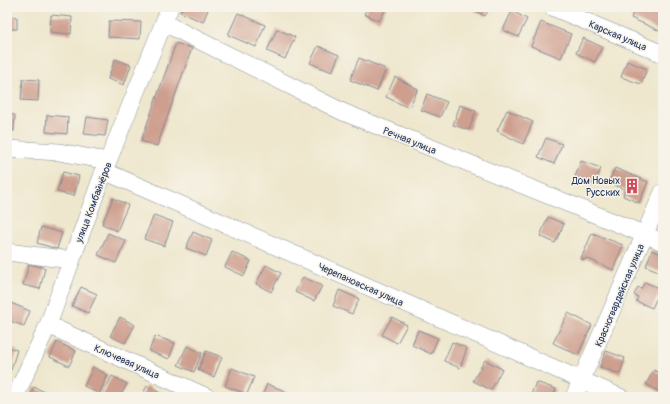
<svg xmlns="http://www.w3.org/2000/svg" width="670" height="404" viewBox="0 0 670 404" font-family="Pangolin,sans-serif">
  <rect width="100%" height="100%" fill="#f7f3e8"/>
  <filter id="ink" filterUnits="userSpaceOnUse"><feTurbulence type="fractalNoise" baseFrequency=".025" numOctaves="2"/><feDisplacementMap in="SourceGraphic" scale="8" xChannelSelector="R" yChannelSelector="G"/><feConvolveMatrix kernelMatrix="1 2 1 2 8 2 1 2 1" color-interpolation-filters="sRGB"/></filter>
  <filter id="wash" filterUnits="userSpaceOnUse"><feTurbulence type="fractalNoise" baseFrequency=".012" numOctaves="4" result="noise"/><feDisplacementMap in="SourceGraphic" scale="16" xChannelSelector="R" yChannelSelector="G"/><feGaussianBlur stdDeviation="0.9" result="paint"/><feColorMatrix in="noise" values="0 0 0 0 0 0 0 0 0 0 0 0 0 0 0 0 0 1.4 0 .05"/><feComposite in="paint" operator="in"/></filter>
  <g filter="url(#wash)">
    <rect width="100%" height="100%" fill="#eee7cd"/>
    <g id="blocks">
      <!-- building -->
      <path fill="#ce9f8f" d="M 183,7 L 209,7 L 203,22 L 180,12 Z
        M 368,7 L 387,7 L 379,21 L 364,14 Z
        M 468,7 L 490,7 L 485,16 Z
        M 636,7 L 663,7 L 663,24 L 660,31 L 631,18 Z
        M 512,11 L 527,19 L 518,37 L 503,30 Z
        M 238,13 L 265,25 L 256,47 L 228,35 Z
        M 51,15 L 72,17 L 71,34 L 50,32 Z
        M 7,16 L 17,17 L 17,29 L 7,29 Z
        M 109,21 L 141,22 L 140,39 L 108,37 Z
        M 541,22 L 571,34 L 561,58 L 531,46 Z
        M 277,29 L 295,37 L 285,59 L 267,51 Z
        M 583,38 L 602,47 L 595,62 L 576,53 Z
        M 176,43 L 192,48 L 157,146 L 141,141 Z
        M 318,46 L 339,55 L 332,72 L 310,63 Z
        M 359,58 L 386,69 L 377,91 L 350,80 Z
        M 115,59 L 131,65 L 124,85 L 108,79 Z
        M 627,61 L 647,69 L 641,84 L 621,77 Z
        M 395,77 L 418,89 L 409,108 L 386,97 Z
        M 23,79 L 39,80 L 38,101 L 21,100 Z
        M 427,94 L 447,102 L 440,117 L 421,110 Z
        M 460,105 L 476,111 L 469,130 L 453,125 Z
        M 507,110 L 533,122 L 523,144 L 497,131 Z
        M 7,114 L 15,115 L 14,131 L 7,131 Z
        M 47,115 L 68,117 L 67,134 L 46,132 Z
        M 87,117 L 108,120 L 105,136 L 84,134 Z
        M 546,138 L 562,144 L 554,164 L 538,157 Z
        M 581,161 L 601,168 L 595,184 L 575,177 Z
        M 615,168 L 648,182 L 639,203 L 623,196 L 625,190 L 609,182 Z
        M 63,172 L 79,176 L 74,196 L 57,192 Z
        M 113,198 L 128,205 L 117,231 L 102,224 Z
        M 154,215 L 173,222 L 164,246 L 144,239 Z
        M 548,217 L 564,224 L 555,243 L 540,236 Z
        M 41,227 L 62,233 L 57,249 L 37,243 Z
        M 193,232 L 212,240 L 206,256 L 186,248 Z
        M 108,233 L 126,241 L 116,263 L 98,255 Z
        M 592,233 L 623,245 L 613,270 L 586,258 L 585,260 L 581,259 Z
        M 652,250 L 663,255 L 663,273 L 646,266 Z
        M 232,252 L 251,261 L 244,276 L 225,267 Z
        M 29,264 L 45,268 L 40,289 L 23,285 Z
        M 266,265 L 281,273 L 271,292 L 256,284 Z
        M 303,277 L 322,286 L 314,301 L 295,292 Z
        M 645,282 L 661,289 L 652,308 L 636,301 L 638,297 L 634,295 L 638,287 L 641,289 Z
        M 81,287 L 97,294 L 88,313 L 72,306 Z
        M 339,290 L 359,299 L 352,314 L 333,306 Z
        M 11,303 L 30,311 L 24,326 L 7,320 L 7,313 Z
        M 568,313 L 592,325 L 578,355 L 553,343 Z
        M 120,317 L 135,325 L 125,343 L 110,336 Z
        M 392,317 L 407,325 L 397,343 L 382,335 Z
        M 418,330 L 438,338 L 431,354 L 412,345 Z
        M 155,336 L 175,343 L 169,359 L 149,351 Z
        M 57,342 L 76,351 L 69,366 L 50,357 Z
        M 452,342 L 467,348 L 460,368 L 444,361 Z
        M 187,346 L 202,353 L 194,372 L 178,365 Z
        M 7,347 L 17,350 L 11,370 L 7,369 Z
        M 206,351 L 222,357 L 214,377 L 198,370 Z
        M 606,351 L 625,358 L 620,374 L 600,367 Z
        M 485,360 L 502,369 L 491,390 L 473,381 Z
        M 93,367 L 108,375 L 99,394 L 84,386 Z
        M 232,368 L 254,377 L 247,394 L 225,386 Z
        M 654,370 L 663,375 L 663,394 L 646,384 Z
        M 112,376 L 127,384 L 120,397 L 106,397 L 102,395 Z
        M 536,382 L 556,389 L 553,397 L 530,397 Z
        M 267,384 L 287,392 L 285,397 L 262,397 Z
        M 147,386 L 162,394 L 160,397 L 141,397 Z
        M 34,387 L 49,394 L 48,397 L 29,397 Z"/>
    </g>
  </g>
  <g filter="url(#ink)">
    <use href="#blocks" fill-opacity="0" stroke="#848b96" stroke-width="1"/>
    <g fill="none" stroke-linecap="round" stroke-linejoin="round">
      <defs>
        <path id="minor" d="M 552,7 L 663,54
          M 164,23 L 343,112 L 663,242
          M 7,149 L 59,152 L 108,161
          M 104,171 L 620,397
          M 7,252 L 71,260
          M 48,325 L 207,397
          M 15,397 L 48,325 L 104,171 L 170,7
          M 574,397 L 663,192"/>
      </defs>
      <!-- minor casing -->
      <use href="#minor" stroke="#848b96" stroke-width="18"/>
      <!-- minor -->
      <use href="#minor" stroke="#fff" stroke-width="17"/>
    </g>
  </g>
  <!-- icons -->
  <defs>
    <symbol id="building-bare" viewBox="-9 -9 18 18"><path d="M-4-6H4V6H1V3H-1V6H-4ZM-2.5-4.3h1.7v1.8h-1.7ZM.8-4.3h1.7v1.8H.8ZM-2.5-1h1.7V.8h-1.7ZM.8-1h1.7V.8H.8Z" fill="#d1495b" stroke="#f7f3e8" stroke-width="2.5" paint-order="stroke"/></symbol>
  </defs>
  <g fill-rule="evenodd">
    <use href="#building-bare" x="621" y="175" width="22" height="22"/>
  </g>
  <g text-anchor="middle" stroke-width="3" stroke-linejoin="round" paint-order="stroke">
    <!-- street labels -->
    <g font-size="10" fill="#1b2f5e" stroke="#f7f3e8">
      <text transform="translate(618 35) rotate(23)" y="4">Карская улица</text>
      <text transform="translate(410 140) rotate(22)" y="4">Речная улица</text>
      <text transform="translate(93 202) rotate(-69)" y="4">улица Комбайнёров</text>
      <text transform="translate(361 284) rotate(24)" y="4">Черепановская улица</text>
      <text transform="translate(619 295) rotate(-67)" y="4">Красногвардейская улица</text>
      <text transform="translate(127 361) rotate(24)" y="4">Ключевая улица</text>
    </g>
    <!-- poi labels -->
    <g font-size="10" fill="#1b2f5e" stroke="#f7f3e8" text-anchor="end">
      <text x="620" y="184">Дом Новых<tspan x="620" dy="12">Русских</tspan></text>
    </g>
  </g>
  <!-- margin -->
  <rect width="670" height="404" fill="none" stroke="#f7f3e8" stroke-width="24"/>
</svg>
